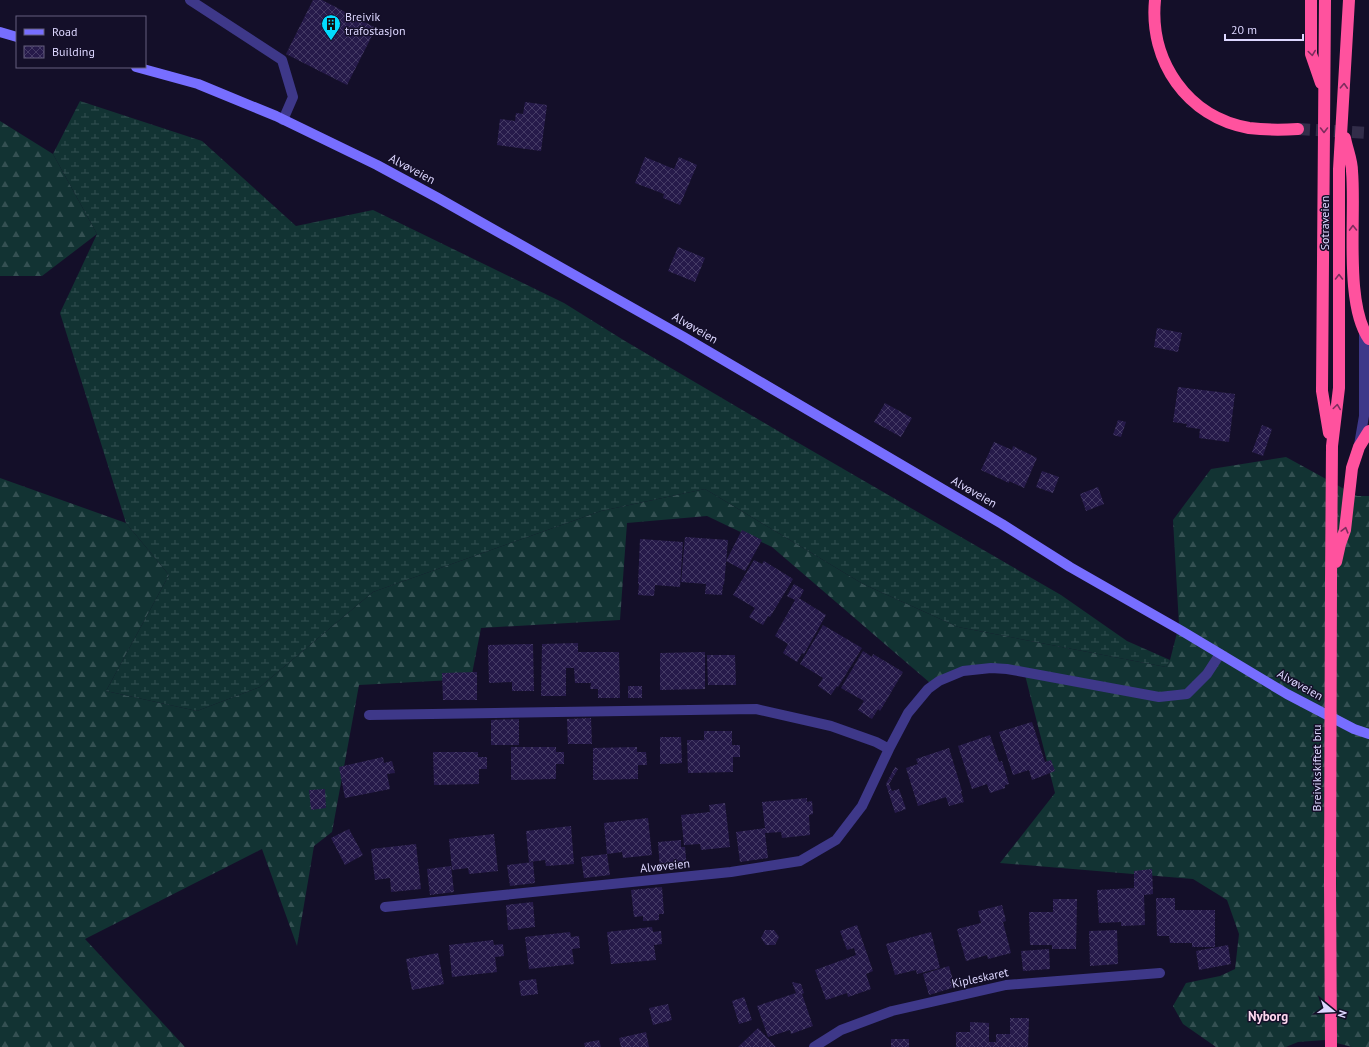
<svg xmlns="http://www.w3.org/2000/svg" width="1369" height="1047" viewBox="0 0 1369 1047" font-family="'PT Sans',sans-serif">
  <defs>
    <pattern id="forest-firs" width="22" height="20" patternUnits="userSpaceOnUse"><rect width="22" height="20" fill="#123333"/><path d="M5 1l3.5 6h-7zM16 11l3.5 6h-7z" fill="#345052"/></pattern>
    <pattern id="wetland-marsh" width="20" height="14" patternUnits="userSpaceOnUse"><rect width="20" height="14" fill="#123333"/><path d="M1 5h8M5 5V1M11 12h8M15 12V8" fill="none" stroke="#345052"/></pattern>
    <pattern id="building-cross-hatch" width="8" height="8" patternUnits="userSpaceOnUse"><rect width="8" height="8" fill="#261a4a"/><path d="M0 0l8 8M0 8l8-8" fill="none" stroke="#453b65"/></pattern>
  </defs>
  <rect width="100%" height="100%" fill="#140f29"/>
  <!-- forest -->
  <path fill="url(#forest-firs)" d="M 0,121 L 53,154 L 97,234 L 42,276 L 0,276 Z
    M 1286,457 L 1357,496 L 1369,496 L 1369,1047 L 1352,1047 L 1325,1040 L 1298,1042 L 1286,1047 L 1216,1047 L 1183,1024 L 1173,1006 L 1186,983 L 1220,976 L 1235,969 L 1239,934 L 1227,900 L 1193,879 L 1000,863 L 1055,793 L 1025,675 L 974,667 L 929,682 L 772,547 L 707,516 L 627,523 L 620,620 L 481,628 L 471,679 L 359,685 L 332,832 L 314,846 L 297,946 L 262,849 L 85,939 L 185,1047 L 0,1047 L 0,478 L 126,523 L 169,575 L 106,691 L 197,711 L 260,687 L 373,592 L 601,511 L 705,489 L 863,584 L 958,627 L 1166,667 L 1170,660 L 1179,625 L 1173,520 L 1211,469 Z"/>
  <!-- wetland -->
  <path fill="url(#wetland-marsh)" d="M 80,101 L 202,141 L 296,226 L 373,210 L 564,303 L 625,341 L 790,438 L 1061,595 L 1127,641 L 1170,660 L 1166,667 L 958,627 L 863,584 L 705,489 L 601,511 L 373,592 L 260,687 L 197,711 L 106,691 L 169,575 L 126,523 L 60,313 L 97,234 L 53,154 Z"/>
  <!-- building -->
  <path fill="url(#building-cross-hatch)" d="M 313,0 L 322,0 L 376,28 L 347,85 L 286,54 Z
    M 525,102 L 547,105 L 541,151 L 497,145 L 500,119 L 515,121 L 516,113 L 523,114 Z
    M 645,157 L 674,169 L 679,157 L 697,165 L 680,205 L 663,198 L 664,194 L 635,183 Z
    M 678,247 L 705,258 L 695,282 L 668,271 Z
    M 1157,328 L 1182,333 L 1178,352 L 1154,347 Z
    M 1178,387 L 1235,394 L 1229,442 L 1199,438 L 1200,429 L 1186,427 L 1187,424 L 1173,422 Z
    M 885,403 L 912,418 L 901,437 L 874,422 Z
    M 1118,420 L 1126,422 L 1121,437 L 1113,435 Z
    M 1262,425 L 1272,429 L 1263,456 L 1252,452 Z
    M 994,442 L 1012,450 L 1013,446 L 1037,458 L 1024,488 L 1009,481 L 1009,483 L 981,470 Z
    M 1042,471 L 1059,477 L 1053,493 L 1036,487 Z
    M 1098,487 L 1104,504 L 1086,511 L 1080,494 Z
    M 742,530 L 762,540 L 745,571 L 726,561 Z
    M 685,537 L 728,540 L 724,585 L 723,584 L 722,595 L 705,594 L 706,584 L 681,582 Z
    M 640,539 L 683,542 L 680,587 L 655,585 L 654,596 L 638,595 L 639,584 L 638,584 Z
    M 754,560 L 762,564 L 764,561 L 793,579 L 770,617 L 768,616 L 763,625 L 749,617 L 755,608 L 733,595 Z
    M 794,584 L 804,590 L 800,598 L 797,597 L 826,615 L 804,654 L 802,653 L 797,662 L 783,653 L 788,644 L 775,636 L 795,600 L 787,596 Z
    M 823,625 L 862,648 L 838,687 L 837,686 L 831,695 L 818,686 L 823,678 L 800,664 Z
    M 578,643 L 578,652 L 619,652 L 620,698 L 598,698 L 598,689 L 590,689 L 591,683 L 575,683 L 574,668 L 566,668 L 566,696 L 541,696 L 542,644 Z
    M 533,644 L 534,691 L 512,691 L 512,682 L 489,683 L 488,645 Z
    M 863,651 L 872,657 L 873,654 L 903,672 L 880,711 L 878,709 L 872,719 L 858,710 L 864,701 L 841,688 Z
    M 705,652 L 705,689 L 660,690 L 660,653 Z
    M 707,655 L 735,655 L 736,685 L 708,685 Z
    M 477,672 L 477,700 L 443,700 L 442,673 Z
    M 628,686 L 642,686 L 642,698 L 628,698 Z
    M 591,718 L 592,744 L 568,744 L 567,719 Z
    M 519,719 L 519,745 L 491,745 L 491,720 Z
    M 1032,722 L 1045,762 L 1051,760 L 1055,771 L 1032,780 L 1029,770 L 1013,775 L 999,732 Z
    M 704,731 L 732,731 L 732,745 L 740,745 L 740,757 L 733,757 L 733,772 L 688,773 L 687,740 L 704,740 Z
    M 990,735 L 999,762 L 1002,761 L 1009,784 L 1005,785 L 1005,788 L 990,793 L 987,784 L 972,789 L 958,746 Z
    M 660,737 L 681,737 L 682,763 L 660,764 Z
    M 511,747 L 556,747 L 556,752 L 564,752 L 564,764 L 556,764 L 556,779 L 511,780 Z
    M 637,747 L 637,752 L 646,752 L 647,765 L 638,765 L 638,779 L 593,780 L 593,748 Z
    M 949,748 L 962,791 L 961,792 L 964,802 L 949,806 L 946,797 L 918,806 L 906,768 L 918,764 L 916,759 Z
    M 433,752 L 478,752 L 478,757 L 487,757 L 487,769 L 479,769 L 479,784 L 434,785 Z
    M 383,757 L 384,763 L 392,761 L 395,773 L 387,774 L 390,789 L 345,798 L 339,767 Z
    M 895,767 L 898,769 L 889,784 L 892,791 L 899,789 L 906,809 L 895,813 L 886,784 Z
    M 325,789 L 326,808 L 311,810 L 309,790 Z
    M 807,798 L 807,802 L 812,801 L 813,814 L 809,815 L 810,835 L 782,838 L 781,832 L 765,833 L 768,858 L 740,862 L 736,832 L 765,828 L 762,802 Z
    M 725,803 L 730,847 L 701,850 L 700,844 L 684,845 L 681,815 L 710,812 L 709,805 Z
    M 648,818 L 652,855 L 623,858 L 622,852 L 607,854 L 604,823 Z
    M 571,826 L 574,864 L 546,866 L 545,860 L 529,862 L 526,831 Z
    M 349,829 L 363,855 L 345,865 L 331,838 Z
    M 494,834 L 498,871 L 469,874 L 468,868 L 452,870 L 449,839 Z
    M 681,840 L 681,847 L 685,847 L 687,868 L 660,870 L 658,842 Z
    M 416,844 L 421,889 L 391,892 L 390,878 L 375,880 L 371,849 Z
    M 607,854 L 610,875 L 584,878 L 581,857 Z
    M 533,862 L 535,883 L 510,886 L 507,865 Z
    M 451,866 L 454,892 L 430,895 L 427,869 Z
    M 1152,869 L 1153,894 L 1144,895 L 1145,925 L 1121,926 L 1121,922 L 1099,923 L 1097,890 L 1134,888 L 1134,871 Z
    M 662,887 L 664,914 L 659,914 L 659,920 L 643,921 L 643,916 L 634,917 L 631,890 Z
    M 1156,898 L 1175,898 L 1175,910 L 1215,910 L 1215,947 L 1192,947 L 1192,943 L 1170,943 L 1169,936 L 1157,936 Z
    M 1053,899 L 1077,899 L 1076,949 L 1052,949 L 1052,945 L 1030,945 L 1029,912 L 1053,912 Z
    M 533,902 L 535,927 L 508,930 L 506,905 Z
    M 1002,905 L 1006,921 L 1003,922 L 1011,953 L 988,959 L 987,955 L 966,961 L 957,929 L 981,923 L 978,911 Z
    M 857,925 L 873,971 L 866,974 L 871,989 L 848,997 L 847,993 L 826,1000 L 815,970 L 856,955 L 854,948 L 847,950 L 840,931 Z
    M 652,927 L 653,932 L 661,931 L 662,944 L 654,945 L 656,960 L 611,964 L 607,932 Z
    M 765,930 L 774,930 L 779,937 L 775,945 L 766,945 L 761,938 Z
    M 1117,930 L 1118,964 L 1090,966 L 1089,931 Z
    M 570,932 L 571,937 L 579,936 L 580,948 L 572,949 L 574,964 L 529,969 L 525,937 Z
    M 931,932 L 940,968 L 917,974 L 916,970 L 895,975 L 886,944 Z
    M 493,940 L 494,945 L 503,944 L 504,956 L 495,957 L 497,972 L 452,977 L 449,945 Z
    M 1228,945 L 1231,964 L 1199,970 L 1196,951 Z
    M 1049,949 L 1050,969 L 1023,971 L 1021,951 Z
    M 438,953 L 444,984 L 412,990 L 406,959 Z
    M 949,966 L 955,987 L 929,995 L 923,974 Z
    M 536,979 L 538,994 L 521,996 L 519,981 Z
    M 792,982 L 801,984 L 804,993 L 802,994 L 813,1026 L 791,1034 L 790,1030 L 768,1037 L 757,1006 L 796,993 Z
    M 744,997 L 752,1020 L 739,1024 L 732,1001 Z
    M 668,1004 L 672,1020 L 653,1025 L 649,1008 Z
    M 1010,1018 L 1029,1018 L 1028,1047 L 956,1047 L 956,1032 L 970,1032 L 970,1022 L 989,1023 L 989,1042 L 996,1042 L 996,1034 L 1010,1034 Z
    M 758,1028 L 776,1047 L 738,1047 Z
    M 646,1032 L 649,1047 L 621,1047 L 619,1038 Z
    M 891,1039 L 909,1039 L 909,1047 L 891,1047 Z
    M 599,1040 L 601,1047 L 585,1047 L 584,1043 Z"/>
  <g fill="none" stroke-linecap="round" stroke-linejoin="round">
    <!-- highway-tunnel -->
    <path stroke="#322d49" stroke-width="12" stroke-dasharray="12 6" stroke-linecap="butt" d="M 1298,129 L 1369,133"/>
    <!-- lane -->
    <path stroke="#3e3889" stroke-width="10" d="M 190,0 L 282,60 L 293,97 L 283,120
      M 1359,445 L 1364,416 L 1364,332"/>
    <!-- street -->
    <path stroke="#3e3889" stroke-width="10" d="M 369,715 L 756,709 L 831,726 L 876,742 L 889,749
      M 385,907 L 731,872 L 800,861 L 836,840 L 862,806 L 889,749 L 908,713 L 928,689 L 939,681 L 963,671 L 991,668 L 1007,669 L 1159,697 L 1187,694 L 1207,674 L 1220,654
      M 814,1047 L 841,1030 L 892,1011 L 1006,985 L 1160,973"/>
    <!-- secondary -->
    <path stroke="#776eff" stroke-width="10" d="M 0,32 L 17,37
      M 136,67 L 198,84 L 276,116 L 377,165 L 438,198 L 684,337 L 1002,524 L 1070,567 L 1182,631 L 1287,694 L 1354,729 L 1369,734"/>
    <!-- highway -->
    <path stroke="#ff529e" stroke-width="12" d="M 1155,0 C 1149,61 1187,117 1249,128 C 1265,130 1282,130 1298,129
      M 1311,0 L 1311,54 L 1321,83
      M 1325,0 L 1322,391 L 1329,433
      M 1345,138 C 1347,149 1352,160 1352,171 C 1356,215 1344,304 1369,339
      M 1336,562 L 1340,544 L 1345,530 L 1352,468 L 1359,447 L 1369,431
      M 1331,581 L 1332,446 L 1339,388 L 1339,169 L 1349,0
      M 1330,882 L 1331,1047"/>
    <!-- highway-bridge -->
    <path stroke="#ff529e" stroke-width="12" d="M 1330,882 L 1331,581"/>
  </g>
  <!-- one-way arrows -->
  <defs><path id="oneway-chevron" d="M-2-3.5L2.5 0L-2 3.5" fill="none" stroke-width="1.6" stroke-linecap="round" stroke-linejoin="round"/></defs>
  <g stroke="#7e2d5e">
    <use href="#oneway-chevron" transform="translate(1312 53) rotate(82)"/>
    <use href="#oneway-chevron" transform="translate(1344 86) rotate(-87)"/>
    <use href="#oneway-chevron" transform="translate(1324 130) rotate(90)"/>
    <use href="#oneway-chevron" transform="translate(1353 228) rotate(-91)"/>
    <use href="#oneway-chevron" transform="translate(1339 277) rotate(-90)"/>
    <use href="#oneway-chevron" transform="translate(1337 407) rotate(-82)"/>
    <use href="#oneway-chevron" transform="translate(1345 530) rotate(-75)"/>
  </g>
  <!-- icons -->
  <defs>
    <symbol id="building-pin" viewBox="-11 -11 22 30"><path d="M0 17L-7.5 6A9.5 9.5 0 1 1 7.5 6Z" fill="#03dcff" stroke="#140f29"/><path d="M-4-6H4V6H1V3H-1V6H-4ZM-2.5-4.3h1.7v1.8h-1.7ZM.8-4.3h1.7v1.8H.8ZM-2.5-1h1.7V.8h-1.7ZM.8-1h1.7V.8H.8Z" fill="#111"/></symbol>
  </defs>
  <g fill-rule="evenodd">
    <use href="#building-pin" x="320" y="13" width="22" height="30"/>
  </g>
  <g text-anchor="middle" stroke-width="3" stroke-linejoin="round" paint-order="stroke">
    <!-- poi labels -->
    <g font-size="12" fill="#ddd7ff" stroke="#140f29" text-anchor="start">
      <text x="345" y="21">Breivik<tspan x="345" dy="14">trafostasjon</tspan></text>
    </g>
    <!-- street labels -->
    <g font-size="12" fill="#ddd7ff" stroke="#140f29">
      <text transform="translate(412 169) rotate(28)" y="4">Alvøveien</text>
      <text transform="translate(1325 223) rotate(-90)" y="4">Sotraveien</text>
      <text transform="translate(695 328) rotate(30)" y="4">Alvøveien</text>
      <text transform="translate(974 492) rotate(30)" y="4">Alvøveien</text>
      <text transform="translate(1300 685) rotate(29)" y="4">Alvøveien</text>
      <text transform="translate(1317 768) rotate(-90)" y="4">Breivikskiftet bru</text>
      <text transform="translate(665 866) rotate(-6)" y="4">Alvøveien</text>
      <text transform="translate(980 978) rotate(-12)" y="4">Kipleskaret</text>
    </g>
    <!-- neighbourhood labels -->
    <g font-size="13" font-weight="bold" fill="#ffd9f0" stroke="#140f29">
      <text x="1268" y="1021">Nyborg</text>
    </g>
  </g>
  <!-- legend -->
  <rect x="16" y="16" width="130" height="52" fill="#140f29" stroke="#645f7f"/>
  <rect x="24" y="29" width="20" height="6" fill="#776eff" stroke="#645f7f"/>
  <text x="52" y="36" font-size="12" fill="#ddd7ff">Road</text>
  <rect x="24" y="46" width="20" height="12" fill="url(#building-cross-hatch)" stroke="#645f7f"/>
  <text x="52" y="56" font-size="12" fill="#ddd7ff">Building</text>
  <!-- north arrow -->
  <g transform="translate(1333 1011) rotate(108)" stroke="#140f29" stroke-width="3" paint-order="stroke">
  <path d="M0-3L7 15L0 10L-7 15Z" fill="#ddd7ff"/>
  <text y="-6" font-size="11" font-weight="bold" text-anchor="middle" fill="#ddd7ff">N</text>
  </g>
  <!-- scale -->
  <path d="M1225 34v6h78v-6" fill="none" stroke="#ddd7ff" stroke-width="2"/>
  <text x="1231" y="34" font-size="12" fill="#ddd7ff" stroke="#140f29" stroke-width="3" paint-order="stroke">20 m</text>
</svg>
